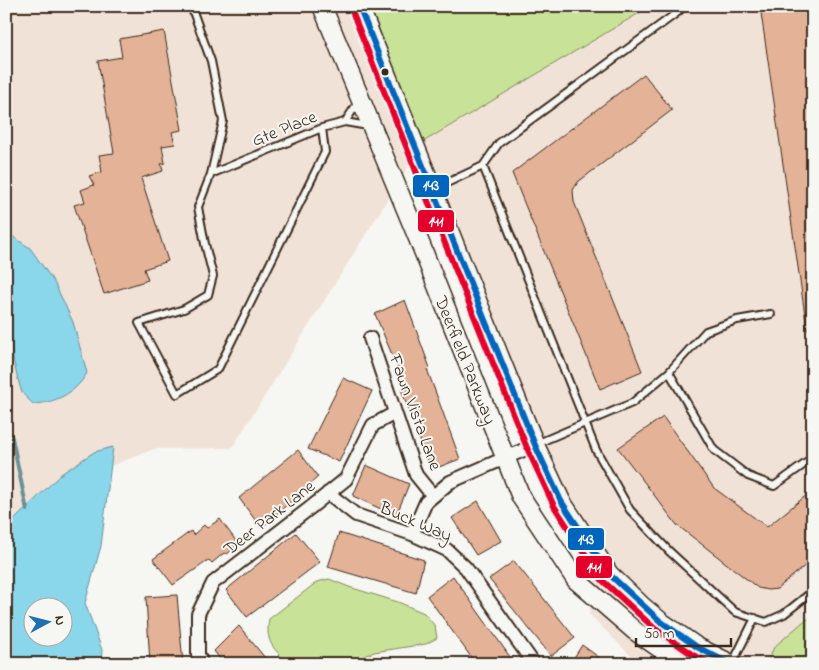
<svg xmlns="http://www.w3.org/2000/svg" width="819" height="670" viewBox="0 0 819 670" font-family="'Indie Flower',sans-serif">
  <rect width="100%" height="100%" fill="#f6f6f2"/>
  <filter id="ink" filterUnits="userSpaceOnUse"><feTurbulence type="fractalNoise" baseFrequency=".02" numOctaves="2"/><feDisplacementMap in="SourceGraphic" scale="10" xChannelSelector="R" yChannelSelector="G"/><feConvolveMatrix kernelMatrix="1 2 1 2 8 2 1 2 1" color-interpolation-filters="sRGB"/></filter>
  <g filter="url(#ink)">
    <!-- built -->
    <path fill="#f1e2d7" d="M 6,6 L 366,6 L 423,142 L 651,6 L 813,6 L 813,664 L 639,664 L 589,614 L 601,555 L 555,476 L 516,373 L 423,143 L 232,448 L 154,449 L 40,494 L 6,528 Z"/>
    <!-- green -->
    <path fill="#c8e298" stroke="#82865b" d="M 366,6 L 651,6 L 423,142 Z
      M 329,579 L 349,587 L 398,602 L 424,613 L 435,626 L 437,638 L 426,644 L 374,652 L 344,664 L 289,664 C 273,648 265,642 269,619 L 317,582 Z
      M 813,616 L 813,664 L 767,664 L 774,647 L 803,622 Z"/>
    <!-- water -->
    <path fill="#8ad6ea" stroke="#6a9198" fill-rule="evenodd" d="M 6,232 L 30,248 L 54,282 L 73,322 L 87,373 C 76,393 55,403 33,404 L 22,393 L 17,376 L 12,354 L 9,314 L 6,308 Z
      M 113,447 L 101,546 L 85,603 L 102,650 L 101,664 L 6,664 L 6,528 L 61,474 L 94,452 ZM 32,608 L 62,608 L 62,638 L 32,638 Z"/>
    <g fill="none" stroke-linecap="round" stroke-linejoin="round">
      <!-- stream -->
      <path stroke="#6a9198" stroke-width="4" d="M 6,428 L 12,438 L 27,510"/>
    </g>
    <!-- building -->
    <path fill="#e4b297" stroke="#3b2a1e" d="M 760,6 L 813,6 L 813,328 L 807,329 Z
      M 164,31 L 182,130 L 172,132 L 175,144 L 162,146 L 165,163 L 161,164 L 163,171 L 141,178 L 168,261 L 144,269 L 148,280 L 104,294 L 74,205 L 85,202 L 81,190 L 94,185 L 89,176 L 102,172 L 99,155 L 114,153 L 98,61 L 122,57 L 119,39 Z
      M 644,74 L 672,110 L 578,182 L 573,190 L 574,202 L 642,371 L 600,389 L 512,173 Z
      M 405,300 L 430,368 L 427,369 L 460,459 L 431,470 L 401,389 L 406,388 L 375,314 Z
      M 343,378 L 372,391 L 339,462 L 308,449 Z
      M 663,417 L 714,488 L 767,527 L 813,490 L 813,559 L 777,589 L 768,590 L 758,588 L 677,525 L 618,448 Z
      M 298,450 L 318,477 L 261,528 L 239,498 Z
      M 366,465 L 409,484 L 396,516 L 353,496 Z
      M 478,501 L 501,541 L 476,555 L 452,518 Z
      M 220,519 L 239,545 L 227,554 L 224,553 L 212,563 L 209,560 L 173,585 L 153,559 L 191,531 L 193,535 L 204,525 L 207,528 Z
      M 296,533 L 320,562 L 247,617 L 226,590 Z
      M 339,533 L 424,560 L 416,593 L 328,567 Z
      M 514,561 L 575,638 L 551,656 L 489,579 Z
      M 453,576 L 515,664 L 476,664 L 427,596 Z
      M 177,595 L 183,664 L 150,664 L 146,597 Z
      M 239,626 L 270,664 L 224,664 L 214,651 Z
      M 582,645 L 608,664 L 570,664 Z"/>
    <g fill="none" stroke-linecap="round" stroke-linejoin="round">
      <defs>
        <path id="lane" d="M 191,6 L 211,61 L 223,121 L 211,174 L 198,207 L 205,244 L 213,276 L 208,295 L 184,309 L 139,323 L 177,394 L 218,369 L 325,152 L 322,128
          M 345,122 L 368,126
          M 483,166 L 596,450 L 630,510 L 669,551 L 735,612 L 766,622 L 784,614 L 813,591
          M 211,174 L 322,128 L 345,122 L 359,101
          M 434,189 L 483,166 L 499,143 L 678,12 L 684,6
          M 669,372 L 706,331 L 737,320 L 771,314
          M 536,444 L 632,403 L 669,372 L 714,450 L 748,476 L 774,486 L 813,458
          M 732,664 L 755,618"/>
        <path id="street" d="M 370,338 L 416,475 L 433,496
          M 328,493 L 356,515 L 412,534 L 447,550 L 466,568 L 534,664
          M 412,534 L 426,502 L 450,482 L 535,445
          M 202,664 L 198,655 L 198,614 L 213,583 L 310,508 L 346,479 L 373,425 L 395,413"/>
        <path id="secondary" d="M 322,6 L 422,248 L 521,497 L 576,580 L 635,631 L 682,664
          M 359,6 L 535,445 L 561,501 L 609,574 L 642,606 L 660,621 L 697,647 L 731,664"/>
      </defs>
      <!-- lane casing -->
      <use href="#lane" stroke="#3b2a1e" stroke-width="10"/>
      <!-- street casing -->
      <use href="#street" stroke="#3b2a1e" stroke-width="16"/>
      <!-- secondary casing -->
      <use href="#secondary" stroke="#3b2a1e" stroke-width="21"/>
      <!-- lane -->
      <use href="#lane" stroke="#f6f6f2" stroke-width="6"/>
      <!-- street -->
      <use href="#street" stroke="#f6f6f2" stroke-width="12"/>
      <!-- secondary -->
      <use href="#secondary" stroke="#f6f6f2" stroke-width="18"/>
      <defs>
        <path id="bus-1" d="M 359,6 L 535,445 L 561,501 L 609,574 L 660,621 L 697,647 L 730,664"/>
        <path id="bus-2" d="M 351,9 L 527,448 L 554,506 L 602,580 L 654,628 L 693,655 L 711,664"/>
      </defs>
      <!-- bus-1 casing -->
      <use href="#bus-1" stroke="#f6f6f2" stroke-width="10"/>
      <!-- bus-2 casing -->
      <use href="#bus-2" stroke="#f6f6f2" stroke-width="10"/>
      <!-- bus-1 -->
      <use href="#bus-1" stroke="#0065bd" stroke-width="6"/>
      <!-- bus-2 -->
      <use href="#bus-2" stroke="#e4002b" stroke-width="6"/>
    </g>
  </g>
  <!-- markers -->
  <circle fill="#3b2a1e" stroke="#f6f6f2" stroke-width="2" cx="385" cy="72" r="4.5"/>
  <g text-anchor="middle" stroke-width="4" stroke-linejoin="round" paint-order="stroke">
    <!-- street labels -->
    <g font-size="18" fill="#3b2a1e" stroke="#f6f6f2">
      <text transform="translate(284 128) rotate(-22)" y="6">Gte Place</text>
      <text transform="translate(466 360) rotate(68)" y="6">Deerfield Parkway</text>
      <text transform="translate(416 412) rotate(70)" y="6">Fawn Vista Lane</text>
      <text transform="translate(269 517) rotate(-38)" y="6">Deer Park Lane</text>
      <text transform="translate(416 521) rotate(23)" y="6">Buck Way</text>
    </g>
  </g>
  <g stroke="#f6f6f2" stroke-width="2">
    <rect x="412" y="174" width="38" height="24" rx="5" fill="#0065bd"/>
    <rect x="417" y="209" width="38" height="24" rx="5" fill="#e4002b"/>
    <rect x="567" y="527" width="38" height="24" rx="5" fill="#0065bd"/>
    <rect x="575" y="555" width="38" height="24" rx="5" fill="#e4002b"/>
  </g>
  <g font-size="14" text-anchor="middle" font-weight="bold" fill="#fff">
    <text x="431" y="190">143</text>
    <text x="436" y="226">141</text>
    <text x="586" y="544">143</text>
    <text x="594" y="572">141</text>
  </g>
  <!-- margin -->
  <rect width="819" height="670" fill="none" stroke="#f6f6f2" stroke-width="25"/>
  <rect x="12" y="12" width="794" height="645" fill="none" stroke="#3b2a1e" stroke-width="2" filter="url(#ink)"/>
  <!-- north arrow -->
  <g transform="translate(48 622) rotate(83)"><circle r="24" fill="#f6f6f2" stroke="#aba49d"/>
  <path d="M0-4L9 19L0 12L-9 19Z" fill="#1f6fb2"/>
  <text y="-8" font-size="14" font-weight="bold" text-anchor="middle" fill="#3b2a1e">N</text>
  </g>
  <!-- scale -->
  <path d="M636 638v8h95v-8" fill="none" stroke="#3b2a1e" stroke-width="2.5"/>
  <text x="644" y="638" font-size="15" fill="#3b2a1e" stroke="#f6f6f2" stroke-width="4" paint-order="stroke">50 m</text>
</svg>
